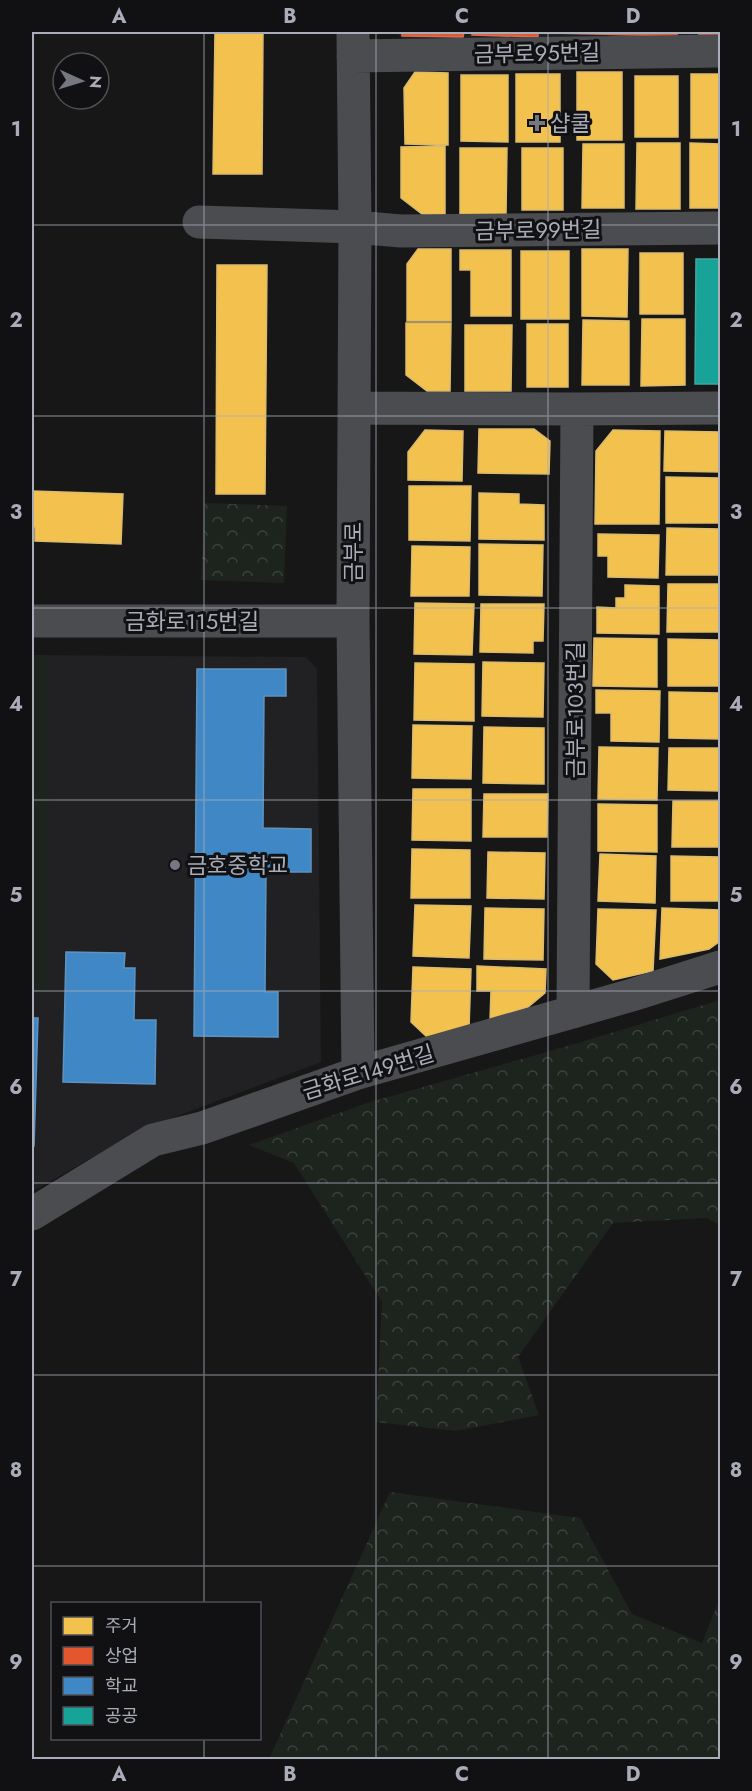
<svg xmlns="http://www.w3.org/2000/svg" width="752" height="1791" viewBox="0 0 752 1791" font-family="Jost,'Noto Sans KR',sans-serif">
  <defs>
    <pattern id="forest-crowns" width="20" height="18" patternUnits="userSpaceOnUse" patternTransform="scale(1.5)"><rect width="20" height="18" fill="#1d241e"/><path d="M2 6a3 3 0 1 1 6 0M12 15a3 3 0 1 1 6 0" fill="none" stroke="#3b413d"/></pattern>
  </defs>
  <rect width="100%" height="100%" fill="#171717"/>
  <!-- built -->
  <path fill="#212123" d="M 397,32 L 720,32 L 720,40 L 404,40 L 397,34 Z
    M 32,655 L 306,657 L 317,669 L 321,1062 L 140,1130 L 32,1192 Z"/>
  <!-- forest -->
  <path fill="url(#forest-crowns)" d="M 205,503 L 287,506 L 284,583 L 201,580 Z
    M 720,1000 L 720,1225 L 707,1218 L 613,1223 L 518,1357 L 539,1415 L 456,1431 L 376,1422 L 382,1302 L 294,1163 L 249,1145 L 367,1103 L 578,1043 Z
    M 390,1492 L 580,1518 L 632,1614 L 702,1643 L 720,1598 L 720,1759 L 269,1759 Z"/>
  <!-- garden -->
  <path fill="#1d241e" d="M 32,655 L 49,655 L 47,994 L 32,994 Z"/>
  <!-- homes -->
  <path fill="#f2c14e" stroke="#dcbb6e" stroke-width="1.5" d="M 215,32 L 263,32 L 262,174 L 213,174 Z
    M 415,72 L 448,73 L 448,145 L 405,144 L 404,88 Z
    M 577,72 L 622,72 L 622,140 L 577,140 Z
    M 516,74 L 560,74 L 560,142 L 516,142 Z
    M 691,74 L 720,74 L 720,138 L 691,138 Z
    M 461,75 L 508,75 L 508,142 L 461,141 Z
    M 635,76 L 678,76 L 678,137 L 635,137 Z
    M 637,143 L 680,143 L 680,209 L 636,209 Z
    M 690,143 L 720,144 L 720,208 L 690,208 Z
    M 583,144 L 624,144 L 624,208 L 582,208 Z
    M 445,146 L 445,215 L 422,214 L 401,198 L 401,147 Z
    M 460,148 L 507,148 L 506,215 L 460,214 Z
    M 522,148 L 563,148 L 563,210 L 522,210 Z
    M 418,249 L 451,249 L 451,321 L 407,321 L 407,264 Z
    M 582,249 L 628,249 L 627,317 L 582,316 Z
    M 460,250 L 511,250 L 511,316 L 471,316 L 471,270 L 460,270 Z
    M 521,251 L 569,251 L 569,319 L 521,319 Z
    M 640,253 L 683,253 L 683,314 L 640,314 Z
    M 217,265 L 267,265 L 265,494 L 216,494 Z
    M 642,319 L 685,319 L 685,385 L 641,386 Z
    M 583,320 L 629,321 L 629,385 L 582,385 Z
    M 406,323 L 451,323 L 450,391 L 427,391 L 406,375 Z
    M 527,324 L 568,324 L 568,387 L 527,387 Z
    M 465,325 L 512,325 L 511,391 L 465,391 Z
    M 479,429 L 534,429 L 550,441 L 549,474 L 478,473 Z
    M 425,430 L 463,431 L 462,481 L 408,480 L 408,452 Z
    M 613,430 L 660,431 L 659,524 L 595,524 L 596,451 Z
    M 665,431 L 720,432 L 720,472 L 664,471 Z
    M 666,477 L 720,478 L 720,523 L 666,523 Z
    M 409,486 L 471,486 L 470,541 L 409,540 Z
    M 32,491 L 123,494 L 121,544 L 35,541 L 35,527 L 32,527 Z
    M 479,493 L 519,494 L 519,504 L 544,505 L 544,540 L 479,539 Z
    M 667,528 L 720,529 L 720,575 L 666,575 Z
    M 598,534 L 659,535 L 658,578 L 608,577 L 608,556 L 598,556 Z
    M 479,544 L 543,545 L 542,596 L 479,595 Z
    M 412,546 L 470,547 L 469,596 L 411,596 Z
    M 668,584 L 720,584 L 720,621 L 719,621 L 719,632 L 667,632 Z
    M 625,585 L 659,586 L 659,634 L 597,633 L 597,607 L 616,608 L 616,598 L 625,598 Z
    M 415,603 L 474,604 L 472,655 L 414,654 Z
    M 481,604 L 544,604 L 543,641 L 533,641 L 533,653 L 480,652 Z
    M 594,638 L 657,639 L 657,687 L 593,686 Z
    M 668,639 L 720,640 L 720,686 L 668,686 Z
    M 483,662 L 544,663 L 543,717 L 482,716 Z
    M 415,663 L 474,664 L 474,721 L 414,720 Z
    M 596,690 L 660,691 L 659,742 L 611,741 L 611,713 L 596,713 Z
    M 669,692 L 720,693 L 720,739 L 669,738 Z
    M 413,725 L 472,726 L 471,779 L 412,778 Z
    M 484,727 L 544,728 L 544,784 L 483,783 Z
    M 599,747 L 658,748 L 657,800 L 598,799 Z
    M 669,748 L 720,748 L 720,791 L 668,790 Z
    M 413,789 L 471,789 L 471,841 L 412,840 Z
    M 484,794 L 548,794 L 547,837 L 483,837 Z
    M 673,801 L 720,801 L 720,847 L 672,847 Z
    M 598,804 L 657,805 L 657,852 L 598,851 Z
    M 412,849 L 470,850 L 470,898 L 411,898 Z
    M 488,852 L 545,853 L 544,899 L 487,898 Z
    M 600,854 L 656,856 L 655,903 L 598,901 Z
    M 671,856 L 720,857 L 720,901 L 671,901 Z
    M 415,905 L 471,906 L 469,958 L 413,956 Z
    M 485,908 L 544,909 L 543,960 L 484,959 Z
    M 662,908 L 720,910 L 720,941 L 709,949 L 660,959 Z
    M 598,909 L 656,910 L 653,971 L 613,980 L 596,964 Z
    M 477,966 L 546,969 L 545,993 L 528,1007 L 490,1020 L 491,991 L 477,991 Z
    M 413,967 L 471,969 L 469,1029 L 428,1038 L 411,1022 Z"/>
  <!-- shops -->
  <path fill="#e4572e" stroke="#d27157" stroke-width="1.5" d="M 402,32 L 464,32 L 463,37 L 402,36 Z
    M 472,32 L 538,32 L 538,37 L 472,35 Z
    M 551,32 L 677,32 L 677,36 L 551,33 Z
    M 699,32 L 720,32 L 720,37 L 699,36 Z"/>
  <!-- schools -->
  <path fill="#3f88c5" stroke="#5e93c1" stroke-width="1.5" d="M 197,669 L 286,669 L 286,696 L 264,696 L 263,828 L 311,829 L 311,872 L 266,872 L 265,992 L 278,992 L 278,1037 L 194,1036 Z
    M 66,952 L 125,953 L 124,968 L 135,968 L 134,1020 L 156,1020 L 155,1084 L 63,1082 Z
    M 32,1018 L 38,1018 L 34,1146 L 32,1146 Z"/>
  <!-- public -->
  <path fill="#17a398" stroke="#42a6a2" stroke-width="1.5" d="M 696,259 L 720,259 L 720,384 L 695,384 Z"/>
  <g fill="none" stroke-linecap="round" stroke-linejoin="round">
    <!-- minor -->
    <path stroke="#4b4c50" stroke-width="33" d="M 353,32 L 355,227 L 353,621 L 358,1073
      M 353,56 L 720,51
      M 199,222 L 355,227 L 401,231 L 720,228
      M 354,408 L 577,409 L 720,408
      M 32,621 L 353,621
      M 573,1012 L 577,409
      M 32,1214 L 153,1140 L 202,1128 L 358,1073 L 632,995 L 720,967"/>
  </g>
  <!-- grid -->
  <path fill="none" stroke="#a8adb8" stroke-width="1.5" stroke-opacity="0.55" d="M 204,32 L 204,1604M 376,32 L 376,1760M 548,32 L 548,1760M 32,225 L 720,225M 32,416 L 720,416M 32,608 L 720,608M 32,800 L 720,800M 32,991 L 720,991M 32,1183 L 720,1183M 32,1375 L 720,1375M 32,1566 L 720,1566M 204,1738 L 204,1760"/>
  <!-- markers -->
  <g fill="#757880" stroke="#111113" stroke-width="2">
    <path d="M534 114h6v6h6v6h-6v6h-6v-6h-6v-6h6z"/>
    <circle cx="175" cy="865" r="6"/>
  </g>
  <g text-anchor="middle" stroke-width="6" stroke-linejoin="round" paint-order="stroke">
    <!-- street labels -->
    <g font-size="22" fill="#a8adb8" stroke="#111113">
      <text transform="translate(537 53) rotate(-1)" y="8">금부로95번길</text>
      <text transform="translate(538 230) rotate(-1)" y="8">금부로99번길</text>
      <text transform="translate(353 552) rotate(-90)" y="8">금부로</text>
      <text x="192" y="629">금화로115번길</text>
      <text transform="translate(575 710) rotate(-90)" y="8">금부로103번길</text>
      <text transform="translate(368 1072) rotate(-17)" y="8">금화로149번길</text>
    </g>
    <!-- poi labels -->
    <g font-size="22" fill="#a8adb8" stroke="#111113" text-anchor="start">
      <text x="550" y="131">샵쿨</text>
      <text x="187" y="873">금호중학교</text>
    </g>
  </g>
  <!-- border -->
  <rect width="752" height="1791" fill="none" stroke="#111113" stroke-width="66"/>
  <!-- legend -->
  <rect x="51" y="1602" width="210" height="138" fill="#111113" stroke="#4d4f55" stroke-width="1.5"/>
  <rect x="63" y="1617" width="30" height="18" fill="#f2c14e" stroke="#4d4f55" stroke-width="1.5"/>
  <text x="105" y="1632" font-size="18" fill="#a8adb8">주거</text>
  <rect x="63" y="1647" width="30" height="18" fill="#e4572e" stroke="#4d4f55" stroke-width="1.5"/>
  <text x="105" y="1662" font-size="18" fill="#a8adb8">상업</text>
  <rect x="63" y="1677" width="30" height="18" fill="#3f88c5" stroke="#4d4f55" stroke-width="1.5"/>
  <text x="105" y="1692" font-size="18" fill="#a8adb8">학교</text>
  <rect x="63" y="1707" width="30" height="18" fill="#17a398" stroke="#4d4f55" stroke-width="1.5"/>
  <text x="105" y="1722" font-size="18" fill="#a8adb8">공공</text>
  <!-- north arrow -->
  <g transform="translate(81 81) rotate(94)"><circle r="28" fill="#111113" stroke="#4d4f55" stroke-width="1.5"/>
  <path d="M0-4.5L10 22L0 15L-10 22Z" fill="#757880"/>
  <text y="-9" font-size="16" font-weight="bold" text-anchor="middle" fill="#a8adb8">N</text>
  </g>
  <rect x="33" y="33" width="686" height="1725" fill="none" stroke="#a8adb8" stroke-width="2"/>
  <g font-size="20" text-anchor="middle" font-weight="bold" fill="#a8adb8">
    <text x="119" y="23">A</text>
    <text x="290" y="23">B</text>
    <text x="462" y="23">C</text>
    <text x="633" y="23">D</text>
    <text x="16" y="136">1</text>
    <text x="736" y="136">1</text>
    <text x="16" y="327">2</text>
    <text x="736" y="327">2</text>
    <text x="16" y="519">3</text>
    <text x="736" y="519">3</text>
    <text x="16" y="711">4</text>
    <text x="736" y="711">4</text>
    <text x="16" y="902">5</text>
    <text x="736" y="902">5</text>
    <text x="16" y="1094">6</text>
    <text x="736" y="1094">6</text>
    <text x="16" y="1286">7</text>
    <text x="736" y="1286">7</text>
    <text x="16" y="1477">8</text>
    <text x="736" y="1477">8</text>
    <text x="16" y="1669">9</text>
    <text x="736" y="1669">9</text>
    <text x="119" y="1781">A</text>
    <text x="290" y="1781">B</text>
    <text x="462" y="1781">C</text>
    <text x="633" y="1781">D</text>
  </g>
</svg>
